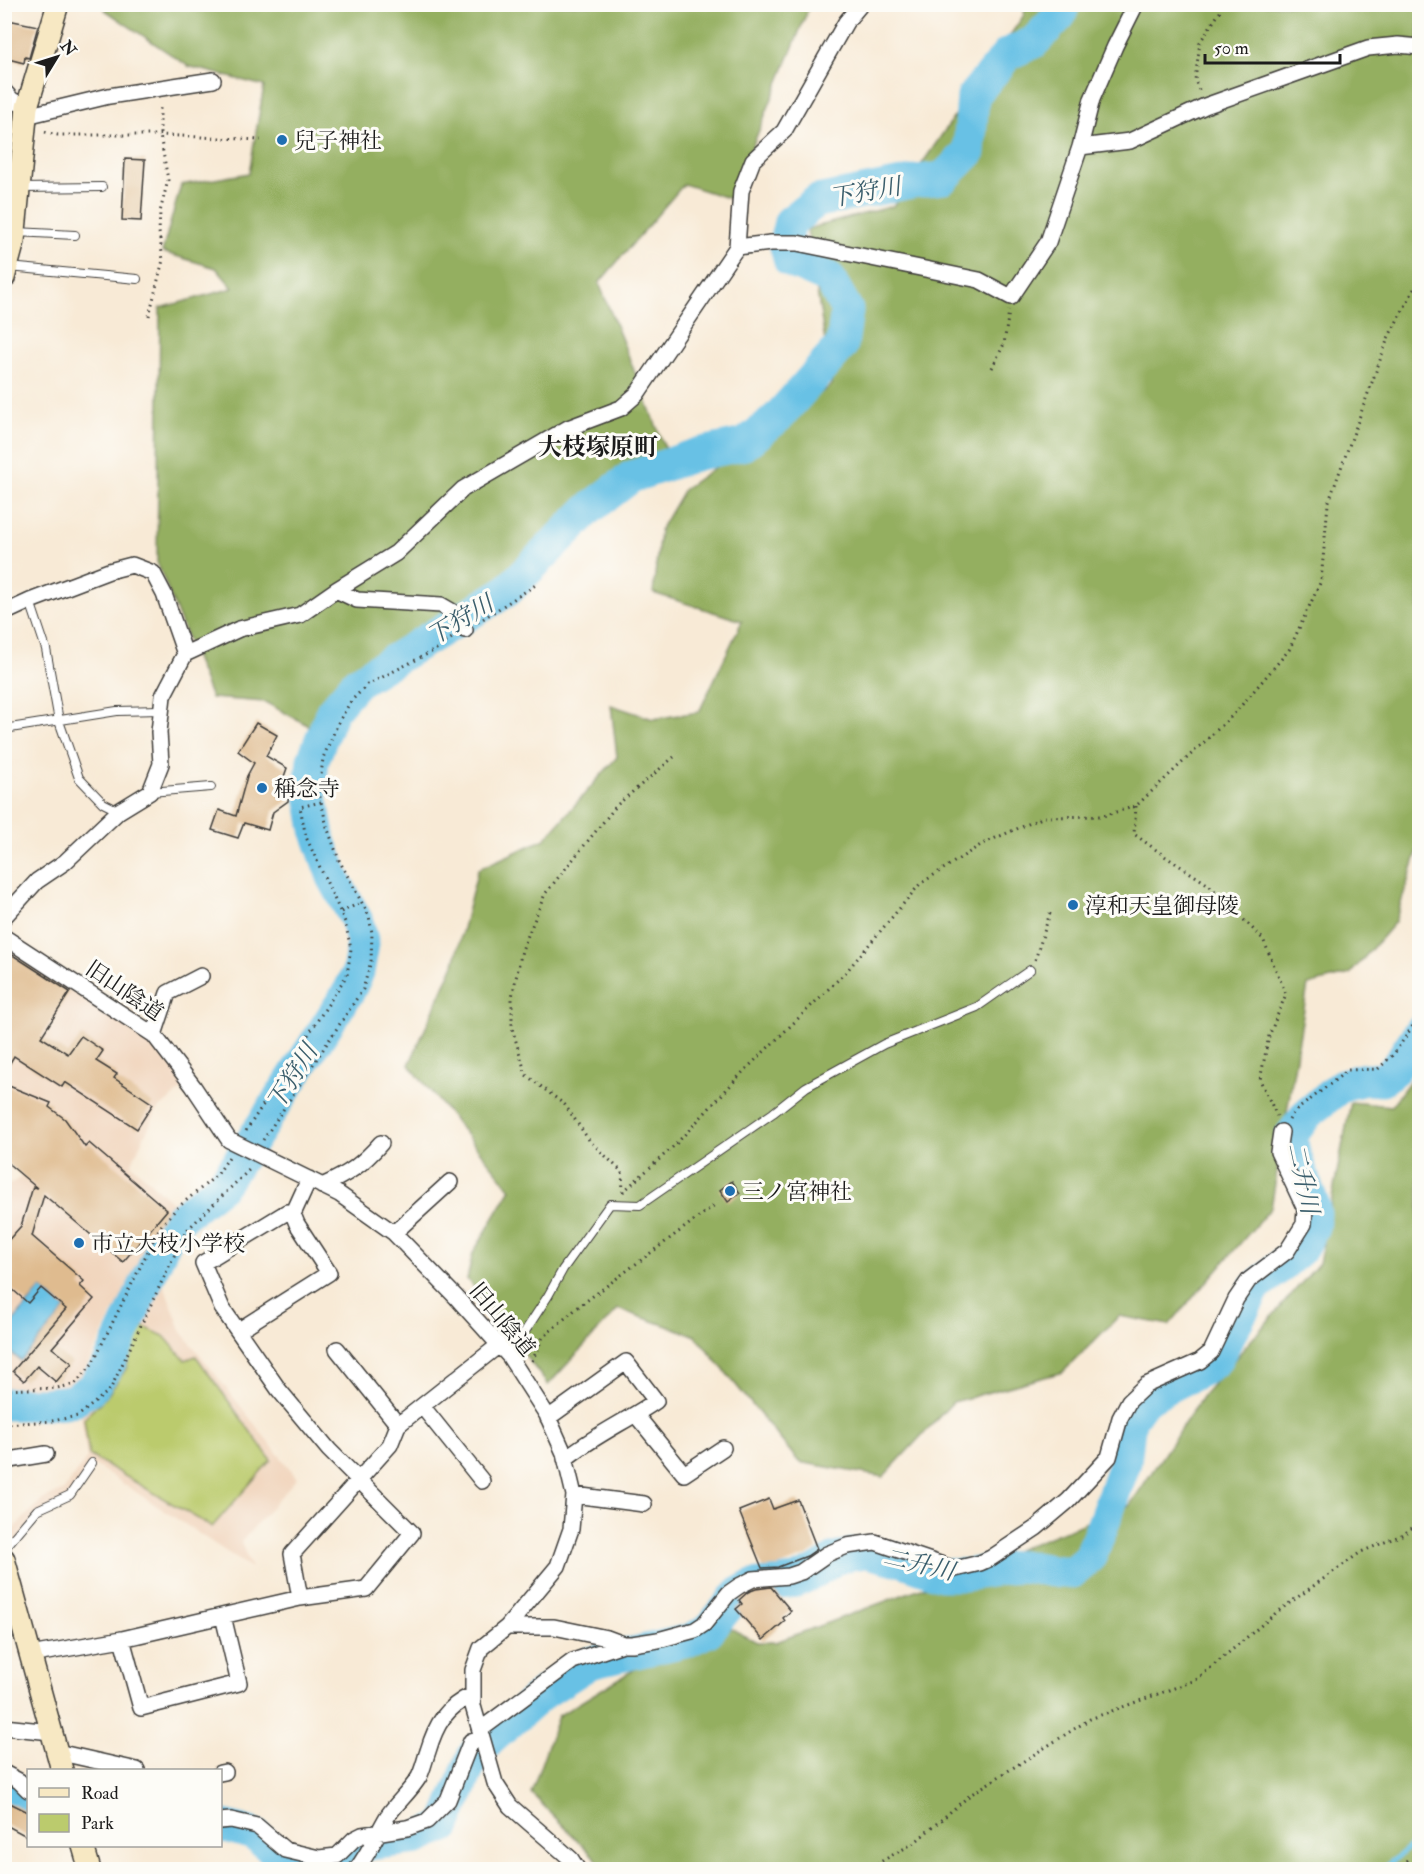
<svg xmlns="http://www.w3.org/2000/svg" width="1424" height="1874" viewBox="0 0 1424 1874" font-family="'IM FELL Double Pica','Noto Serif JP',serif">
  <rect width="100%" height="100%" fill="#fdfcf7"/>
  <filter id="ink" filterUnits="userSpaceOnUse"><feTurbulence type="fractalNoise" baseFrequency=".0167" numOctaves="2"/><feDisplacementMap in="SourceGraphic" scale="12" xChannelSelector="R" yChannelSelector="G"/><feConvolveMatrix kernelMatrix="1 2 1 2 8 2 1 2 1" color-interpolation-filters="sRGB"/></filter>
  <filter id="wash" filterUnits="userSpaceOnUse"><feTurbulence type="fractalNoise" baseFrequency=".008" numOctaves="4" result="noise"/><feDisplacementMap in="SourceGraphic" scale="24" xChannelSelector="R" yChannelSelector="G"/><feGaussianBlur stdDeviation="1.35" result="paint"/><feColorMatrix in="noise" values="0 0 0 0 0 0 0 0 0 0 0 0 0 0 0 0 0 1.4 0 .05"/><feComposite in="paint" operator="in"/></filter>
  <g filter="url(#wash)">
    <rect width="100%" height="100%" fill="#f8ead6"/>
    <!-- built -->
    <path fill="#f1d5bd" d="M 4,949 L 138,1031 L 141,1036 L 156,1046 L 186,1086 L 157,1110 L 131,1164 L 175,1205 L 128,1286 L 152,1297 L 162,1281 L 182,1332 L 297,1478 L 241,1542 L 251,1568 L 95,1465 L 72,1500 L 43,1512 L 12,1549 L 7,1535 L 42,1500 L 64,1490 L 87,1458 L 81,1412 L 106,1395 L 124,1368 L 138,1323 L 114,1311 L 84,1372 L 75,1386 L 43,1402 L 5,1395 L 5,1187 L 38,1167 L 5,1124 Z"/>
    <!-- green -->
    <path fill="#bbcb6d" stroke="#6c7444" stroke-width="1.5" d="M 140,1325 L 164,1336 L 185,1360 L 196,1356 L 271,1460 L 212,1527 L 89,1455 L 84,1418 L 107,1396 L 126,1369 Z"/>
    <!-- forest -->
    <path fill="#94af60" stroke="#58663e" stroke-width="1.5" d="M 104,5 L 810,5 L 731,199 L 684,184 L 599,283 L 666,450 L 311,727 L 265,702 L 211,698 L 157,562 L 160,308 L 233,288 L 216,268 L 162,252 L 181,185 L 249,173 L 264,86 L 188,66 L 105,10 Z
      M 1025,5 L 1419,5 L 1419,846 L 1395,922 L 1350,974 L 1308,985 L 1271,1208 L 1169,1325 L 1119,1316 L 1063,1372 L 953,1402 L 883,1477 L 799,1462 L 696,1336 L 618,1309 L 548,1385 L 467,1279 L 473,1253 L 511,1189 L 409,1065 L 454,964 L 478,869 L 545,839 L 617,757 L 611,705 L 653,719 L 699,712 L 742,621 L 653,593 L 660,530 L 684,489 L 832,385 L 807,229 L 893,206 L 1024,15 Z
      M 1419,1069 L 1419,1869 L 606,1869 L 531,1793 L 558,1716 L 643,1664 L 732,1629 L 757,1642 L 776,1642 L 921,1588 L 1130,1505 L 1204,1394 L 1319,1263 L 1351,1102 L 1391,1106 Z"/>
    <!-- water -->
    <path fill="#68c1e5" stroke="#426e80" stroke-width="1.5" d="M 41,1288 L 66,1309 L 21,1361 L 5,1348 L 5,1331 Z"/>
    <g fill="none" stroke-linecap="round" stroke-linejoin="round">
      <!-- stream -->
      <path stroke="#68c1e5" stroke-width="5" d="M 1384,1870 L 1386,1866 L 1420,1839"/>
      <!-- river -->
      <path stroke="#68c1e5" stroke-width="33" d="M 4,1404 L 44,1404 L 72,1401 L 92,1388 L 109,1364 L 164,1243 L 180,1218 L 221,1186 L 236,1165 L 349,991 L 358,972 L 363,944 L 357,921 L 333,877 L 318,835 L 310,790 L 313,760 L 332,711 L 357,682 L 507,591 L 588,510 L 631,477 L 698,454 L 745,444 L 778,417 L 842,345 L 847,310 L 829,278 L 790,261 L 785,243 L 790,222 L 817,201 L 917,181 L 943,178 L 969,152 L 973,96 L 1008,54 L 1034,42 L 1060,15 L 1064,4
        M 4,1782 L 28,1802
        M 220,1827 L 225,1826 L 253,1834 L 280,1855 L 317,1865 L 337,1864 L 361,1845 L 418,1838 L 445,1826 L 474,1754 L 542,1694 L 590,1663 L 689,1640 L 708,1631 L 739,1593 L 752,1586 L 796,1581 L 815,1572 L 835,1559 L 852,1554 L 867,1552 L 903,1561 L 942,1575 L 966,1575 L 1021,1566 L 1060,1572 L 1073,1572 L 1090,1557 L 1105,1519 L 1125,1462 L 1130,1420 L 1145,1399 L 1204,1369 L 1215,1361 L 1255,1288 L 1300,1250 L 1313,1227 L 1315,1214 L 1313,1204 L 1294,1153 L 1291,1136 L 1307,1114 L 1342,1085 L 1365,1079 L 1382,1080 L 1395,1069 L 1420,1031"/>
    </g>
    <g id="blocks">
      <!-- building -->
      <path fill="#dfbb8f" d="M 8,20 L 38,26 L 29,58 L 25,57 L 24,63 L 4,58 L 4,37 Z
        M 125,159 L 145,160 L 141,221 L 122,220 Z
        M 256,723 L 277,735 L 266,756 L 287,768 L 280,788 L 289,791 L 288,801 L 273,812 L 268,830 L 244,823 L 238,838 L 212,830 L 219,810 L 236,816 L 247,776 L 254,763 L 238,751 Z
        M 11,954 L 70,992 L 41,1037 L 68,1054 L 81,1036 L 103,1051 L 96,1061 L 117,1074 L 114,1078 L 153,1104 L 137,1129 L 65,1082 L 62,1087 L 14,1056 L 4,1073 L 4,963 Z
        M 4,1084 L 51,1103 L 49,1107 L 65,1119 L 85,1147 L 89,1143 L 167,1210 L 123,1262 L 44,1195 L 32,1236 L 84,1281 L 80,1286 L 94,1299 L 52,1348 L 72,1363 L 56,1382 L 37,1366 L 24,1381 L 13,1371 L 66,1309 L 41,1288 L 28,1303 L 4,1282 L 4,1245 L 21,1226 L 33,1187 L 37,1188 L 4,1160 Z
        M 732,1181 L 740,1193 L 728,1202 L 720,1190 Z
        M 769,1499 L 773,1509 L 798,1500 L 817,1549 L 807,1556 L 778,1567 L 762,1568 L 739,1511 Z
        M 771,1587 L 791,1611 L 783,1618 L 785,1621 L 763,1640 L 736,1609 L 742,1604 L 739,1600 L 748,1592 L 756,1589 Z
        M 4,1800 L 28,1812 L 28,1837 L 4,1824 Z"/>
    </g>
  </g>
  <g filter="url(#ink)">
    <use href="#blocks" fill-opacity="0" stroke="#3d3b38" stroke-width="1.5"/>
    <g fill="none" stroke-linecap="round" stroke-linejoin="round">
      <defs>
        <path id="service" d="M 21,188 L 102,187
          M 16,232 L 75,235
          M 9,267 L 137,279
          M 30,601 L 46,649 L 59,721 L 79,778 L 103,803 L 119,811
          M 4,729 L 117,711 L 161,710
          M 150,792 L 211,787
          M 509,1356 L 548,1296 L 563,1269 L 610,1204 L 640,1205 L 773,1113 L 806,1087 L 884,1044 L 977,1007 L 1030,970
          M 4,1549 L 37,1510 L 70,1495 L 92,1463"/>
        <path id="minor" d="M 4,91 L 12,100 L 27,107
          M 26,116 L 109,96 L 213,80
          M 1080,147 L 1130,141 L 1205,106 L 1368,48 L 1398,45 L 1420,47
          M 737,247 L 741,191 L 753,160 L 784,131 L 846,22 L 861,4
          M 336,590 L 357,600 L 441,605 L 453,612 L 465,630
          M 4,613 L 30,601 L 109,571 L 132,565 L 153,573 L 164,594 L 185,654 L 163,696 L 159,732 L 161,764 L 150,792 L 119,811 L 65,862 L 37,881 L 4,917
          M 185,654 L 239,629 L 300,615 L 336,590 L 396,553 L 463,489 L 568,428 L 621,408 L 637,394 L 737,247 L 771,243 L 797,243 L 979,280 L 1011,297 L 1048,242 L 1080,147 L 1092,99 L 1115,46 L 1136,4
          M 4,937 L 154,1035 L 193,1086 L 229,1140 L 339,1194 L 394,1233 L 456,1297 L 509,1356 L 547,1415 L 564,1453 L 574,1495 L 571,1529 L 558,1566 L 507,1627 L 481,1648 L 473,1670 L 473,1706 L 495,1783 L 510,1806 L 571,1859 L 578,1870
          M 154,1035 L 168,993 L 201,976
          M 322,1186 C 348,1174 362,1165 381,1143
          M 394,1233 L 450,1182
          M 239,1330 L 329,1273 L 297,1224 L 293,1214
          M 337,1349 L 398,1425
          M 422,1406 L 482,1481
          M 636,1415 L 684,1474 L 723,1448
          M 548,1418 L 626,1362 L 656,1401 C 627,1421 593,1436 565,1459
          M 4,1461 L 46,1454
          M 574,1495 L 644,1504
          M 300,1598 L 292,1554 L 390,1445 L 398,1425 L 499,1345
          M 507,1627 L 554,1627 L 607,1638 L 623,1644 L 632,1644 L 658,1640 L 695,1630 L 704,1624 L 729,1593 L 739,1586 L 753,1579 L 789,1576 L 801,1572 L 827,1554 L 847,1546 L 875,1542 L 955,1569 L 980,1563 L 991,1558 L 1036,1528 L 1068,1501 L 1109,1457 L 1120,1418 L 1129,1401 L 1146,1385 L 1200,1361 L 1211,1352 L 1236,1299 L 1249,1280 L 1287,1251 L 1304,1224 L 1305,1209 L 1278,1152 L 1281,1132
          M 122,1639 L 141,1708 L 239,1683 L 223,1616
          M 30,1655 L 122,1639 L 300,1598 L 366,1589 L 412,1533 L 329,1450 L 279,1390 L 222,1308 L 203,1263 L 287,1212 L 293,1214 L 309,1179
          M 4,1727 L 51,1732
          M 480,1730 L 573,1661 L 623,1644
          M 57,1752 L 137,1770
          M 4,1773 L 19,1781 L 28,1790
          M 220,1773 L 225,1772
          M 220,1821 L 231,1820 L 257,1826 L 285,1850 L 319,1858 L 337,1856 L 354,1839 L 362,1835 L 407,1828 L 427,1821 L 448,1800 L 471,1741 L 482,1738
          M 356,1870 C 369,1853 377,1834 387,1817 C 395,1804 410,1792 419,1777 C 423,1769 425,1759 428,1751 C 436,1724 446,1707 472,1695"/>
        <path id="secondary" d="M 4,278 L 14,241 L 27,107 L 58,4
          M 4,1559 L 62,1770
          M 83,1846 L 90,1870"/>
      </defs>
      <!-- service casing -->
      <use href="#service" stroke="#3d3b38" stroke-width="10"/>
      <!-- minor casing -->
      <use href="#minor" stroke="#3d3b38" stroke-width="18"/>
      <!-- secondary casing -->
      <use href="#secondary" stroke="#3d3b38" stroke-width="24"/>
      <!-- path -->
      <path stroke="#3d3b38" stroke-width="3" stroke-dasharray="1.5 4.5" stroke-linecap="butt" d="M 1199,90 L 1195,80 L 1200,42 L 1222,9
        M 45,132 L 58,135 L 160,135 L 261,140
        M 149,316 L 163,260 L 159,232 L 160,212 L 168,180 L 160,135 L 160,104
        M 992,368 L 1004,344 L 1009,311
        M 478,622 L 537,584
        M 1136,806 L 1134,834 L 1166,857 L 1209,885 L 1263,939 L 1286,994 L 1269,1036 L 1260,1080 L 1277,1116
        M 341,912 L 362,902
        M 1035,960 L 1051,910
        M 1289,1120 L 1293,1113 L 1348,1070 L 1378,1069 L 1394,1054 L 1420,1015
        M 246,1131 L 347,975 L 351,949 L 345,922 L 306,837 L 300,807 L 321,802
        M 263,1140 L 363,989 L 371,961 L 372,933 L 369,916 L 339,860 L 327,827 L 319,793 L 323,758 L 338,723 L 351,701 L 367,685 L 435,650 L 452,638
        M 623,1192 L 675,1145 L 742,1073 L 846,972 L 920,884 L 982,844 L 1044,817 L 1103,816 L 1136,806 L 1234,714 L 1289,650 L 1321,581 L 1328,504 L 1388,338 L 1420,278
        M 623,1192 L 622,1172 L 589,1140 L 565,1105 L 526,1075 L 512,1028 L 512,997 L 522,950 L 545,894 L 617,805 L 674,757
        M 532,1361 L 543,1337 L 577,1308 L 716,1204
        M 4,1390 L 57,1388 L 75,1384 L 92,1364 L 160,1227 L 177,1208 L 217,1175 L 229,1157
        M 4,1424 L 52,1421 L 78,1416 L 110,1390 L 186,1231 L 251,1168
        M 866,1870 L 914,1843 L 970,1795 L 1090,1719 L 1196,1680 L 1277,1612 L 1361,1552 L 1404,1534 L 1420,1522
        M 1399,1870 L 1407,1861 L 1420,1854"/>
      <!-- service -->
      <use href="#service" stroke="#fff" stroke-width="8"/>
      <!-- minor -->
      <use href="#minor" stroke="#fff" stroke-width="15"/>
      <!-- secondary -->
      <use href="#secondary" stroke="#f7e8c3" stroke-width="21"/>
    </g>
  </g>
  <!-- markers -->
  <g fill="#1f6fb2" stroke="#fdfcf7" stroke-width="2">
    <circle cx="282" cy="140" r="6"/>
    <circle cx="262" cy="788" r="6"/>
    <circle cx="1073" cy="905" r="6"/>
    <circle cx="730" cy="1191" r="6"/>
    <circle cx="79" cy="1243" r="6"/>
  </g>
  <g text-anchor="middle" stroke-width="6" stroke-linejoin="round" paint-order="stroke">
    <!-- poi labels -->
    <g font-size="22" fill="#1c1c1c" stroke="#fdfcf7" text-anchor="start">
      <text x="294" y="148">兒子神社</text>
      <text x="274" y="796">稱念寺</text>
      <text x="1085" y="913">淳和天皇御母陵</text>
      <text x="742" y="1199">三ノ宮神社</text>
      <text x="91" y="1251">市立大枝小学校</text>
    </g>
    <!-- street labels -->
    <g font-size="22" fill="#1c1c1c" stroke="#fdfcf7">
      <text transform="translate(125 990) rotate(34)" y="8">旧山陰道</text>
      <text transform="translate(503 1319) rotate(50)" y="8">旧山陰道</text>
    </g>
    <!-- water labels -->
    <g font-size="24" font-style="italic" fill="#3a5e6c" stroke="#fdfcf7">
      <text transform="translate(865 192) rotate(-10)" y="8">下狩川</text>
      <text transform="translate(460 620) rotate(-31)" y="8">下狩川</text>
      <text transform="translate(292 1077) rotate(-58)" y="8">下狩川</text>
      <text transform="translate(1303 1178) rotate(78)" y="8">二升川</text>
      <text transform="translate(919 1564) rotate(13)" y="8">二升川</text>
    </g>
    <!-- neighbourhood labels -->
    <g font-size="24" font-weight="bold" fill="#1c1c1c" stroke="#fdfcf7">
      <text x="598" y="455">大枝塚原町</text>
    </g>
  </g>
  <!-- margin -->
  <rect width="1424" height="1874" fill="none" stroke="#fdfcf7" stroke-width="24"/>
  <!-- legend -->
  <rect x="27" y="1769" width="195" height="78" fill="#fdfcf7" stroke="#a3a29f" stroke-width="1.5"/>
  <rect x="39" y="1788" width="30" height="9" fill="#f7e8c3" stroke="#a3a29f" stroke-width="1.5"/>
  <text x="81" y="1799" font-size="18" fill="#1c1c1c">Road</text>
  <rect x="39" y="1814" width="30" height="18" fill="#bbcb6d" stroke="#a3a29f" stroke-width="1.5"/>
  <text x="81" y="1829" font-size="18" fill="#1c1c1c">Park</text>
  <!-- north arrow -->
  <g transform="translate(57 57) rotate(52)" stroke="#fdfcf7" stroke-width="4.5" paint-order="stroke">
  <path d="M0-4.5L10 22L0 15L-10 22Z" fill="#1c1c1c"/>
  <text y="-9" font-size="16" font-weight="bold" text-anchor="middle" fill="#1c1c1c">N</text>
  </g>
  <!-- scale -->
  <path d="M1205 54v9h135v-9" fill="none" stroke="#1c1c1c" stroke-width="3"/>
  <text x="1214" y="54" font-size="18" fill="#1c1c1c" stroke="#fdfcf7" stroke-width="4.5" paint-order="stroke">50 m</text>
</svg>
